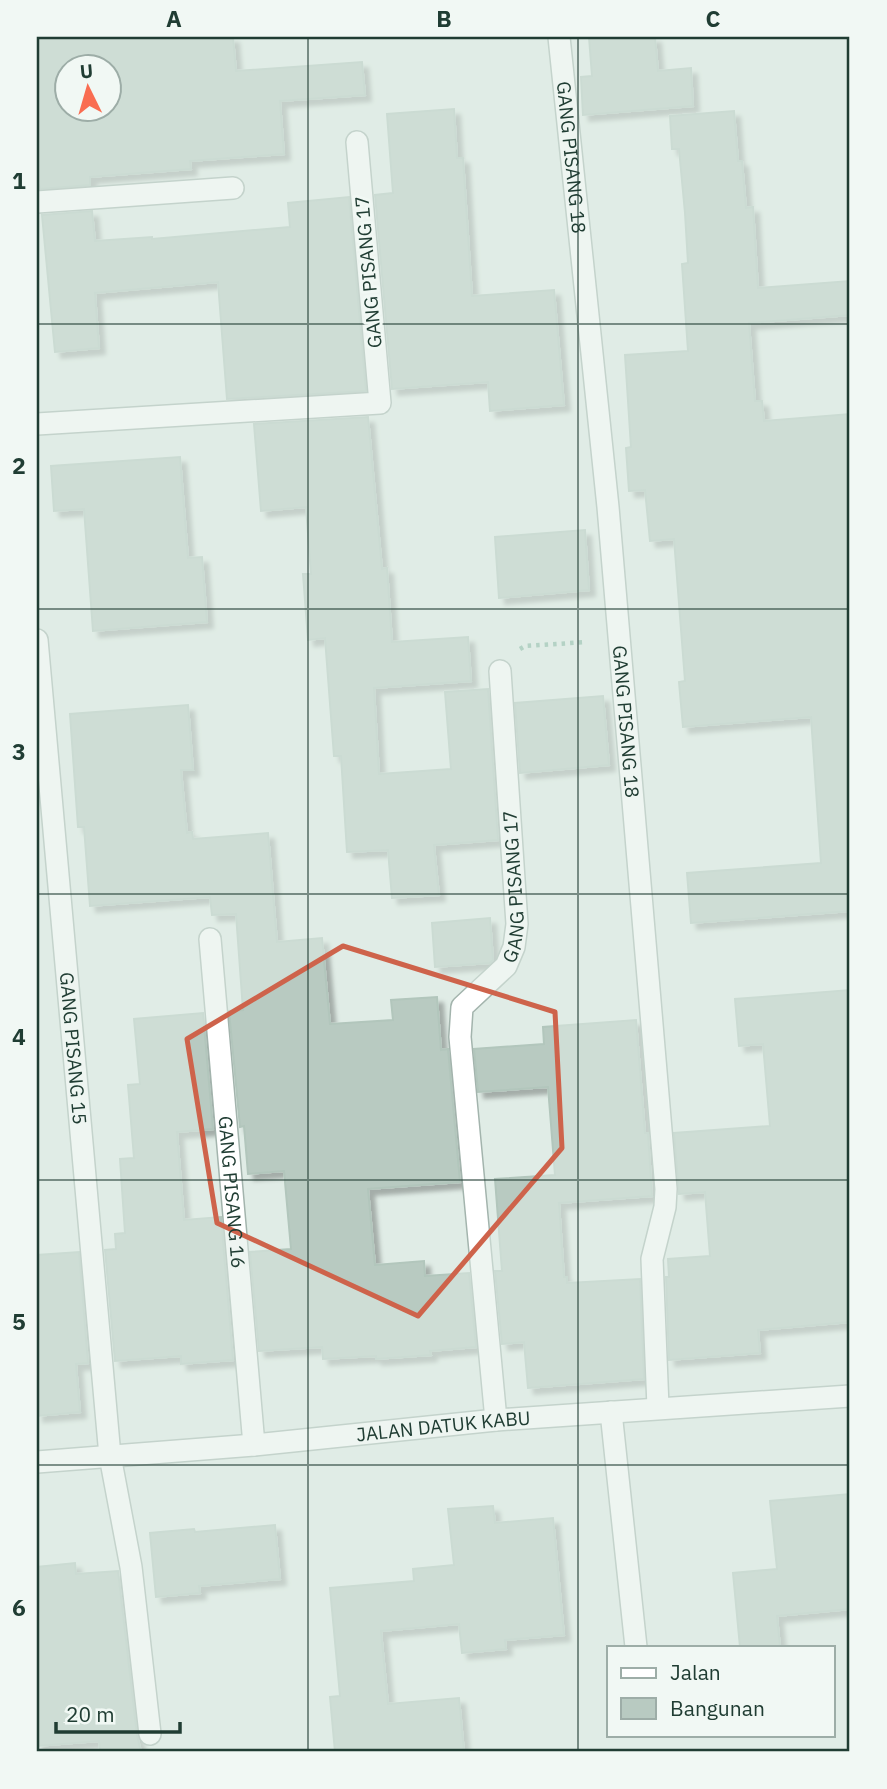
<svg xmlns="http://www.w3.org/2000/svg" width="887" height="1789" viewBox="0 0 887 1789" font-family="'IBM Plex Sans',sans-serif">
  <defs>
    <filter id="shadow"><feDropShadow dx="6" dy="6" stdDeviation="2" flood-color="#0004"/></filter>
  </defs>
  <rect width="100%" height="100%" fill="#e0ece6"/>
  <!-- building -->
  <path fill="#b8cac1" stroke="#b2c6bc" stroke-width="2" fill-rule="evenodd" filter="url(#shadow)" d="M 37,37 L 233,37 L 236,71 L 362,62 L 365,95 L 280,101 L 284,154 L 190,161 L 191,169 L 90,177 L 90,185 L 40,189 L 39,185 L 37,185 ZM 66,66 L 108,66 L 108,108 L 66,108 Z
    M 589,37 L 655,37 L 658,71 L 691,68 L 693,106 L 583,115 L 581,77 L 592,76 Z
    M 454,109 L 457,158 L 463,158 L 472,296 L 554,290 L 564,405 L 490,411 L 488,382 L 392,389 L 375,195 L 393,193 L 387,114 Z
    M 734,111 L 738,161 L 742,161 L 746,208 L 753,207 L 758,288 L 850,281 L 850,315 L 749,323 L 755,401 L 762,401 L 764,421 L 850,414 L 850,911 L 691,923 L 687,873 L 821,863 L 811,717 L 683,727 L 679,682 L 685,681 L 674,539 L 650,541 L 645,490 L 629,491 L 626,448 L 631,447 L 625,355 L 688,351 L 682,264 L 688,263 L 685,213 L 679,149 L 672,149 L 670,116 Z
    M 349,197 L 366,391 L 227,399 L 218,282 L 95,293 L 99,348 L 55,352 L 42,215 L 92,211 L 95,241 L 152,237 L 152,239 L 290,227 L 288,203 Z
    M 368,417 L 382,569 L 387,568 L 392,642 L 468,637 L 471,681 L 374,688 L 379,774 L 451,769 L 445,692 L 488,689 L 498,840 L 434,845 L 439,895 L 392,898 L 388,850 L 347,852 L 341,756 L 334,756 L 325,638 L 308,640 L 303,574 L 311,574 L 306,507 L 261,511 L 254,424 Z
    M 180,457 L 188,558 L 202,557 L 207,622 L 93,631 L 84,509 L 54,511 L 51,466 Z
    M 585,530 L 589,590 L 499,598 L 495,537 Z
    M 603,696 L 609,765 L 520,773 L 515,703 Z
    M 188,705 L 193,770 L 181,770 L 187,833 L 192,832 L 193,839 L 268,833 L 277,942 L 322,938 L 330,1024 L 393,1020 L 391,1000 L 437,997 L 441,1050 L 448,1049 L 460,1182 L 368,1189 L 375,1265 L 424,1261 L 425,1276 L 469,1273 L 476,1347 L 430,1351 L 431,1355 L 376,1359 L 376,1356 L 323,1359 L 322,1347 L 259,1351 L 250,1252 L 291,1249 L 284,1171 L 248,1174 L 244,1126 L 240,1127 L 229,1011 L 243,1010 L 236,914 L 212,915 L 210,897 L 90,906 L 84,827 L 78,827 L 70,714 Z
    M 490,918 L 493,960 L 490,963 L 435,967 L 432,923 Z
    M 850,990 L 850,1322 L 758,1330 L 760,1353 L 669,1360 L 666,1277 L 669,1277 L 668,1259 L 710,1256 L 705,1192 L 679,1194 L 674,1133 L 770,1126 L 763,1044 L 739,1046 L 735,999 Z
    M 203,1013 L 213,1129 L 177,1132 L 184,1220 L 221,1217 L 233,1360 L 181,1364 L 181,1356 L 115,1361 L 105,1250 L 116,1249 L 115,1234 L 125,1233 L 120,1159 L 134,1158 L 128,1085 L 140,1084 L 134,1019 Z
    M 636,1020 L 645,1133 L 648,1133 L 652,1196 L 559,1203 L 564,1277 L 567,1277 L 567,1283 L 640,1279 L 644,1379 L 528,1388 L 524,1342 L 502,1344 L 495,1271 L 502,1271 L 495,1179 L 555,1175 L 548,1087 L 478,1092 L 474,1049 L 544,1044 L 543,1027 Z
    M 79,1252 L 88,1363 L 76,1364 L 80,1412 L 37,1416 L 37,1255 Z
    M 850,1494 L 850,1609 L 777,1616 L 780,1647 L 740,1647 L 733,1573 L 777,1569 L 770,1501 Z
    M 493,1506 L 495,1523 L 553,1518 L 564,1635 L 505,1640 L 506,1649 L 462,1653 L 459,1624 L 381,1631 L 388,1704 L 459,1698 L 464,1752 L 335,1752 L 330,1697 L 340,1696 L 330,1588 L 414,1581 L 413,1569 L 454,1565 L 448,1509 Z
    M 275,1525 L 280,1579 L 199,1586 L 200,1593 L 156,1597 L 150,1533 L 194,1529 L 195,1532 Z
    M 75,1563 L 76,1574 L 118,1571 L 137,1735 L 141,1752 L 100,1752 L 99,1741 L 37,1746 L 37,1567 Z"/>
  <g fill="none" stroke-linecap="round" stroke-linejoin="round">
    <defs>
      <g id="minor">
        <path id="s1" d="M 559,37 L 608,507 L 666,1189 L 665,1207 L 652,1259 L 658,1407"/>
        <path d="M 37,202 L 233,188"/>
        <path d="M 37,424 L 380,403 L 357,142"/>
        <path id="s2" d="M 37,640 L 110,1456 L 131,1567 L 150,1734"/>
        <path id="s3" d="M 210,939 L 254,1445"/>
        <path d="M 611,1412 L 636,1647"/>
        <path id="s4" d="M 496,1420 L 460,1037 L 462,1007 L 506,966 L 514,947 L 517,924 L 500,671"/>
        <path id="s5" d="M 37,1462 L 254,1445 L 496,1420 L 850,1396"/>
      </g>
    </defs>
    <!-- minor casing -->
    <use href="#minor" stroke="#a3b4ad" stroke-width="24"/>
    <!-- path -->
    <path stroke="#7fb19d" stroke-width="4.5" stroke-dasharray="3.5 5" stroke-linecap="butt" d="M 520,649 L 525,646 L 587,642"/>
    <!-- minor -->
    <use href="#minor" stroke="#fff" stroke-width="21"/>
  </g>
  <!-- marked area -->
  <path d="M0 0H887V1789H0ZM 343,946 L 555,1012 L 562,1148 L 418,1316 L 217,1223 L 187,1039 Z" fill="#e0ece6" fill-opacity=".55" fill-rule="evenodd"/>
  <path fill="none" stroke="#ce634b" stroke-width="5" stroke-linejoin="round" d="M 343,946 L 555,1012 L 562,1148 L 418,1316 L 217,1223 L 187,1039 Z"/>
  <!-- grid -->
  <path fill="none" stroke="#203d33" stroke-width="2" stroke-opacity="0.55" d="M 308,37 L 308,1752M 578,37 L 578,1752M 37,324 L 850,324M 37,609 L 850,609M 37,894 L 850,894M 37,1180 L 850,1180M 37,1465 L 850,1465"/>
  <g text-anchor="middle" stroke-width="6" stroke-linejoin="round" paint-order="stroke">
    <!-- street labels -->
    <g font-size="19" fill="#203d33" stroke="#f1f8f4">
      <text dy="7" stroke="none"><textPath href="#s1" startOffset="121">GANG PISANG 18</textPath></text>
      <text transform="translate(368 272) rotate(-95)" y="7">GANG PISANG 17</text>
      <text dy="7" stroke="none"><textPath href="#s1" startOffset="688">GANG PISANG 18</textPath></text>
      <text dy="7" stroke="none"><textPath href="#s4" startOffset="556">GANG PISANG 17</textPath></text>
      <text dy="7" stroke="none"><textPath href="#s2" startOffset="410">GANG PISANG 15</textPath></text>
      <text dy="7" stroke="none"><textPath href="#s3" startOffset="254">GANG PISANG 16</textPath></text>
      <text dy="7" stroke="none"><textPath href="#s5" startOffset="408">JALAN DATUK KABU</textPath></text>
    </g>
  </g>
  <!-- border -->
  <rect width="887" height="1789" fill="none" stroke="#f1f8f4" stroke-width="77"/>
  <!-- legend -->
  <rect x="607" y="1646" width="228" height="91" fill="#f1f8f4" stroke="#9dada7" stroke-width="2"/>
  <rect x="621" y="1668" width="35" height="10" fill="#ffffff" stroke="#9dada7" stroke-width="2"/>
  <text x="670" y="1680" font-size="21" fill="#203d33">Jalan</text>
  <rect x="621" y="1698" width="35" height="21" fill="#b8cac1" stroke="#9dada7" stroke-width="2"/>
  <text x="670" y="1716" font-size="21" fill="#203d33">Bangunan</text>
  <!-- north arrow -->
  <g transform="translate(88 88) rotate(355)"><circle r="33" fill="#f1f8f4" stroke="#9dada7" stroke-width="2"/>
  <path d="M0-5L12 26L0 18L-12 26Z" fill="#f96d51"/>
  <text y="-10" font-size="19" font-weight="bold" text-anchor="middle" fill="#203d33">U</text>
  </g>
  <!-- scale -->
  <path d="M56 1722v10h124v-10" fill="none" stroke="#203d33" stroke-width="3.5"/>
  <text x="66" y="1722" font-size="21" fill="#203d33" stroke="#f1f8f4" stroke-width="5" paint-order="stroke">20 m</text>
  <rect x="38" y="38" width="810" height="1712" fill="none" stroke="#203d33" stroke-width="2.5"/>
  <g font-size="23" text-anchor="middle" font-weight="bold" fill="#203d33">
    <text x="174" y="27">A</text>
    <text x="444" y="27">B</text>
    <text x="713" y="27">C</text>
    <text x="19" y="189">1</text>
    <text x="19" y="474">2</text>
    <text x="19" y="760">3</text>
    <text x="19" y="1045">4</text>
    <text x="19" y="1330">5</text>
    <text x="19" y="1616">6</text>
  </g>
</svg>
